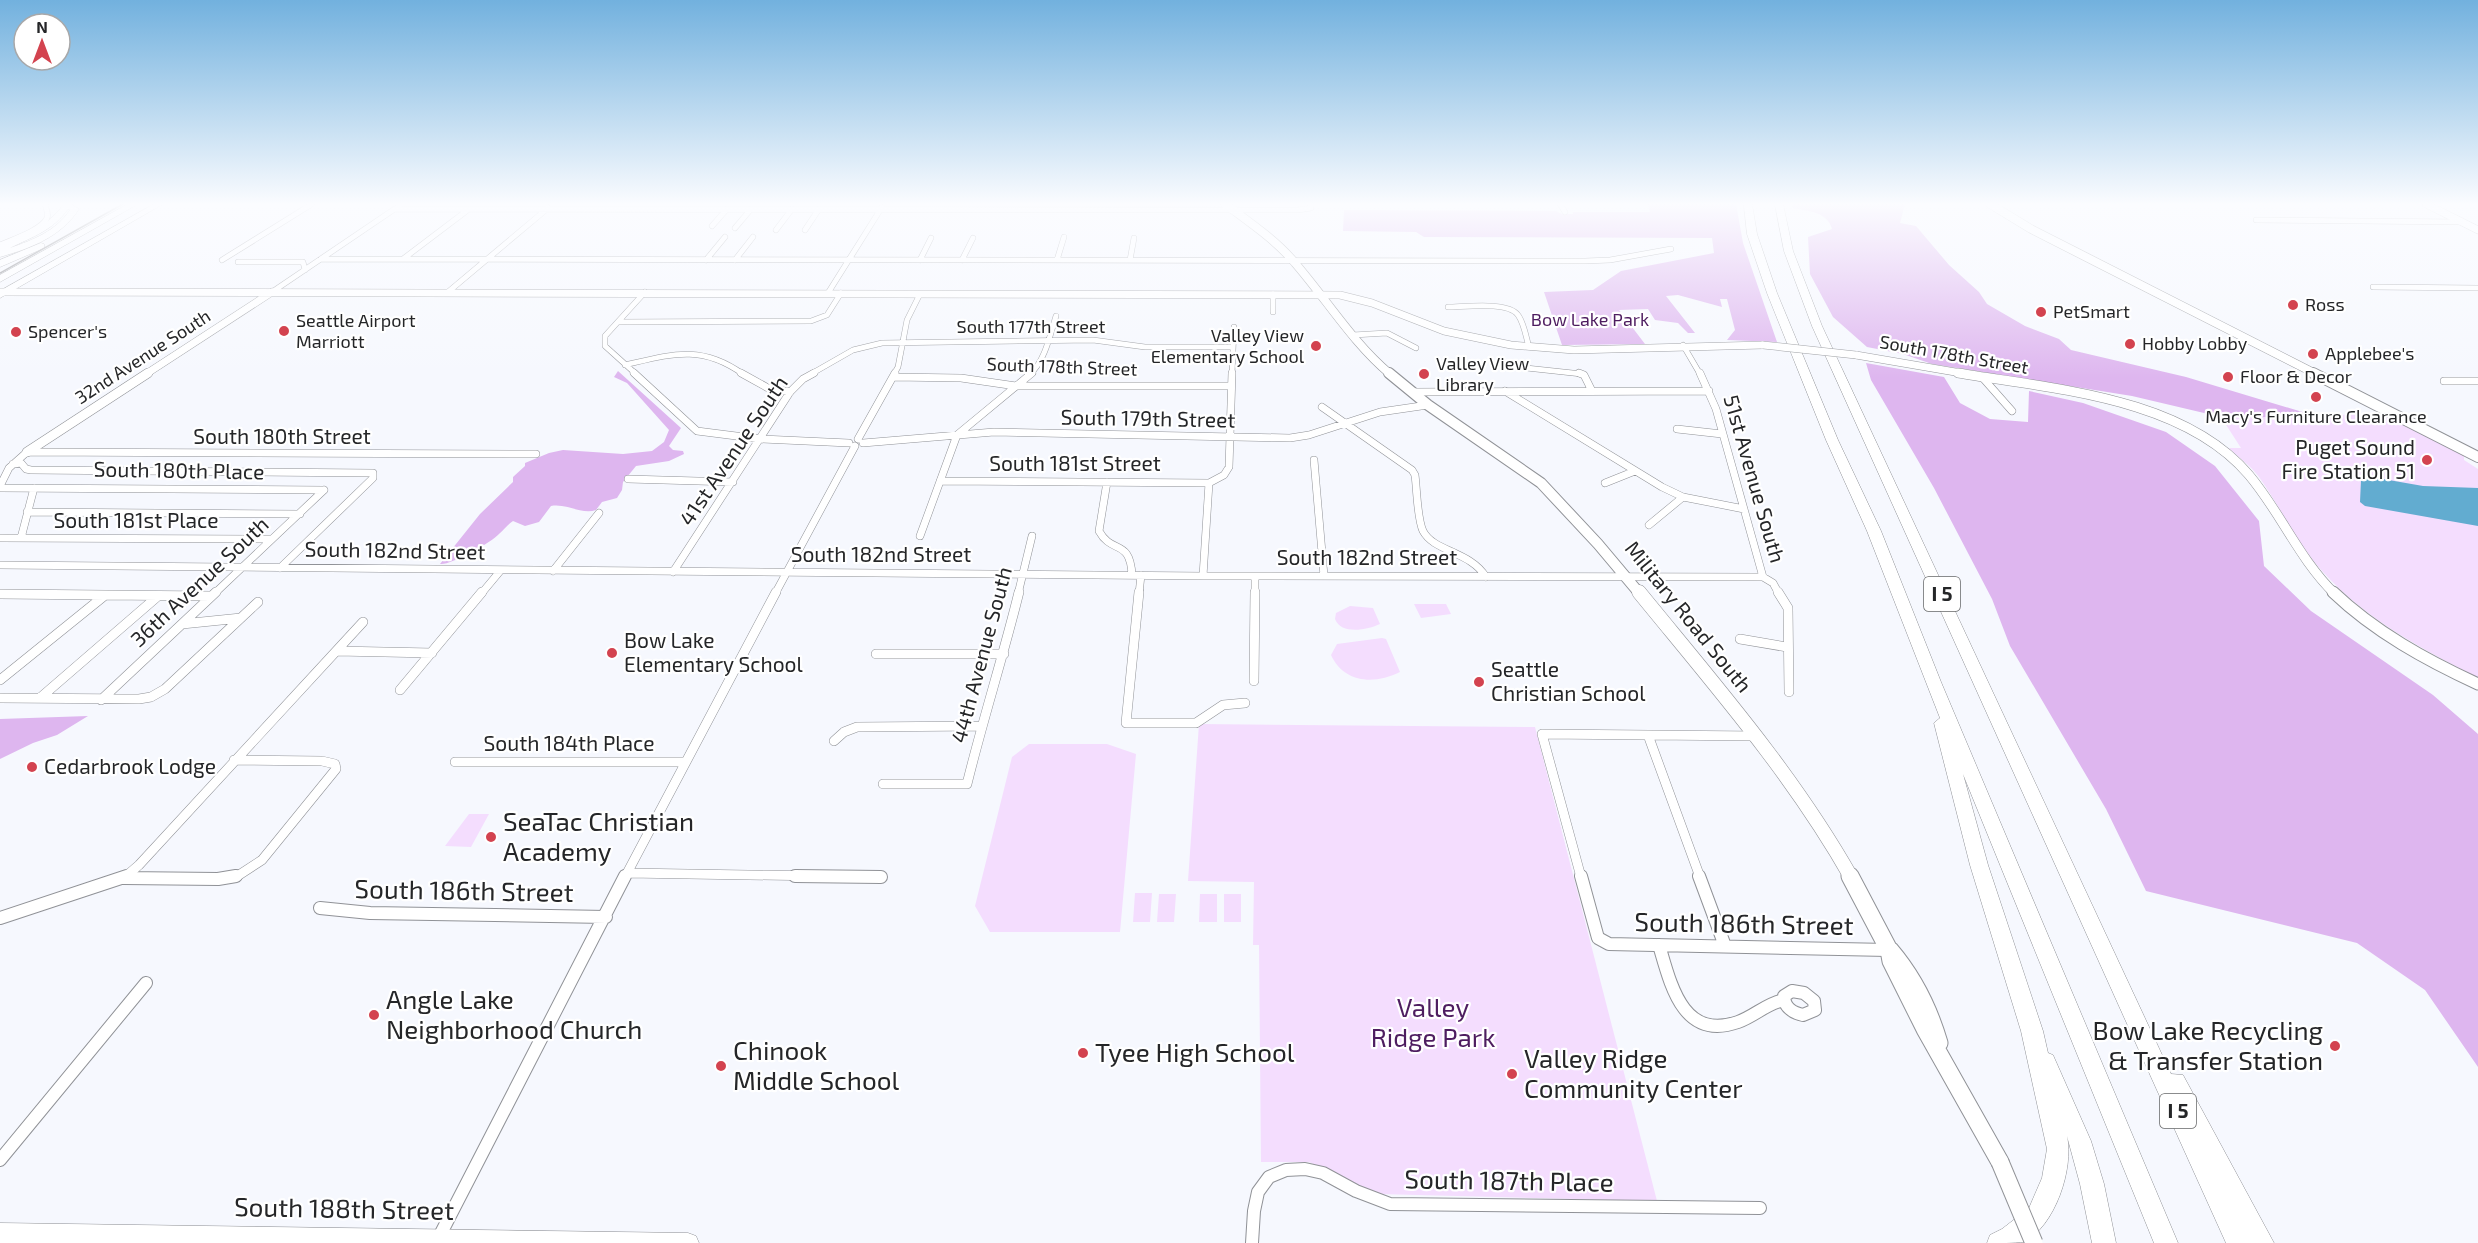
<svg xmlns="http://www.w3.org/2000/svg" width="2478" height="1243" viewBox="0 0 2478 1243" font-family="'Exo 2',sans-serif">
  <rect width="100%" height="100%" fill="#f6f8fe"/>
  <!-- green -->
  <path fill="#f4ddfe" d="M 2384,414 L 2464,455 L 2464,460 L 2478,469 L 2478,678 C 2422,649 2365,619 2323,572 C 2297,544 2281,508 2259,477 C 2251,466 2238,457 2229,448 L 2241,448 L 2221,417 Z
    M 1414,604 L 1446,604 L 1451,614 L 1421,618 Z
    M 1350,606 L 1373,608 L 1380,624 C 1367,630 1341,635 1335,619 L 1336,613 Z
    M 1382,638 L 1386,639 L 1400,672 C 1374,685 1344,683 1331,655 L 1337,644 Z
    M 1199,724 L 1535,727 L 1657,1201 L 1378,1194 L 1309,1162 L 1261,1162 L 1259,945 L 1253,945 L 1254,882 L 1188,881 Z
    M 1029,744 L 1107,744 L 1136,754 L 1120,932 L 990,932 L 975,906 L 1012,757 Z
    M 469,814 L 489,814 L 471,847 L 445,846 Z
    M 1135,893 L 1152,893 L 1150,922 L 1133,922 Z
    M 1159,894 L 1176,894 L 1174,922 L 1157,922 Z
    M 1200,894 L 1217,894 L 1217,922 L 1199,922 Z
    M 1224,894 L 1241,894 L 1241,922 L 1224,922 Z"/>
  <!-- forest -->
  <path fill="#deb6ef" d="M 1648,204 L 1736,204 L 1743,243 L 1777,342 L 1727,340 L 1735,330 L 1727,299 L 1720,299 L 1722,307 L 1678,295 L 1666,296 L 1695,333 L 1688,333 L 1678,323 L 1655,320 L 1648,309 L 1619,310 L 1645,344 L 1562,345 L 1544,292 L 1593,290 L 1621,271 L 1714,253 L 1712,238 L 1424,237 L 1416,232 L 1343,231 L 1344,210 L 1556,211 L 1562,214 L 1573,214 L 1573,212 L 1650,212 Z
    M 1792,204 L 1905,204 L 1900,223 L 1916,226 L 1949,265 L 1979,292 L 1987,304 L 2025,326 L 2059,339 L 2071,350 L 2186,377 L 2319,417 L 2221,417 L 2132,396 L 1932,364 L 1903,354 L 1867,347 L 1833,317 L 1810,274 L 1808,237 L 1832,229 C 1828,212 1808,211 1793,208 Z
    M 1866,363 L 1944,377 L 1960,403 L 1990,419 L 2028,422 L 2029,391 L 2083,403 L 2166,432 L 2215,466 L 2259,521 L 2264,566 L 2311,611 L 2433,695 L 2478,734 L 2478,1067 L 2425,990 L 2357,943 L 2146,891 L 2106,809 L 2010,646 L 1992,599 L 1934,488 L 1871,380 Z
    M 618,371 L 681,428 L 669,446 L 673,450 L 683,451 L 684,454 L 669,461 L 636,466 L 623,482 L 622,490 L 617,498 L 602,502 L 596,510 C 582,515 566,503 551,506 L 539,522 L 525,526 L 513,521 C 507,525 505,529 499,534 C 492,542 449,566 440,564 L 480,514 L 513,482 L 513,477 L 525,466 L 525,463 L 549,453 L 563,450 L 623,454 L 652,451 L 664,442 L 669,430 L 627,383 L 614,377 Z
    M 88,716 L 57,735 L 33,743 L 0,759 L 0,719 Z"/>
  <!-- water -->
  <path fill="#62acd0" d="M 2366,479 L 2383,479 L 2423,486 L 2478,488 L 2478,526 L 2365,506 L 2360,502 L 2361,480 Z"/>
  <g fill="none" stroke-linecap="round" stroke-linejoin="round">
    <defs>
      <path id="minor-far3" d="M 1560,204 L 1565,212
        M 395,209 L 1298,210 L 1311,208 L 1311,204
        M 2256,220 L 2461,222
        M 712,226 L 727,209
        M 735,228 L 751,209
        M 776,230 L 792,209
        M 805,230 L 819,209
        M 0,245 C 11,240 42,230 47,218 C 49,214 46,209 45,204
        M 321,259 L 1585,261 L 1610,260 L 1671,249
        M 403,259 L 469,209
        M 222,260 L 312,204
        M 706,260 L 725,237
        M 735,260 L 753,237
        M 920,260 L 931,238
        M 962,260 L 973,238
        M 1057,260 L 1064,237
        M 1130,260 L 1134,238
        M 238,262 L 303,262 L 305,270
        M 2373,287 L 2478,288
        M 272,292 L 399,206
        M 448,292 L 548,208
        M 828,293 L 882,207
        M 1273,294 L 1273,312
        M 1448,307 C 1464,307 1508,301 1518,315 C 1524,323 1526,337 1529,347
        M 619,322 L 811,321 L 827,315 L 841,293
        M 1353,335 L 1387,333 L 1416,348
        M 1683,345 L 1700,374
        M 625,365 C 672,354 701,344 743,374
        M 1517,367 L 1582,374
        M 636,374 L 605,346 L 605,336 L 645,292
        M 811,374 L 853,350 L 882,343 L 1093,340 L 1145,347 L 1232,347
        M 894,374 L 898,367 L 907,320 L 920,294
        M 1030,374 C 1045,361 1050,335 1056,316
        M 1232,374 L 1234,327"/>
      <path id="minor-far2" d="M 634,373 L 697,431 L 760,439 L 849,443
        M 741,373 L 768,388 L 790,392
        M 1579,373 L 1584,375 L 1592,391
        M 1700,373 L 1716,409 L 1763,577
        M 893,377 L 961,378 L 1016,386 L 1231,386
        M 1982,377 L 2012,411
        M 2444,381 L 2478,381
        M 1505,391 L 1662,487 L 1683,497 L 1744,509
        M 1413,392 L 1709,391
        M 1322,407 L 1412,470 L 1415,475 C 1417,490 1417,518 1423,531 C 1434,552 1470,551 1486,577
        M 1677,429 L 1722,434
        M 858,439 L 895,373
        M 863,443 L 994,432 L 1290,438 L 1309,435 L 1380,412 L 1428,405
        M 1314,460 L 1324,576
        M 13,464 L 21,463 L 26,469 L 31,470 L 373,473 L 373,478 L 280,568
        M 628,479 L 733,482
        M 940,481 L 1209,483
        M 1107,482 L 1099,531 C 1112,555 1130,538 1132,575
        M 1605,483 L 1635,471
        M 0,486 L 9,468 L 27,452 L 536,454
        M 0,488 L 324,490
        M 27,512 L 300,514
        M 1649,525 L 1683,497
        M 920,536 L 957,435 L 1032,373
        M 0,538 L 272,539
        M 21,538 L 34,488
        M 0,565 L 1203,576 L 1763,577 L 1773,583 L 1779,594
        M 553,571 L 599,513
        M 673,572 L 790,392 L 803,379 L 814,373
        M 1203,576 L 1209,483 L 1224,475 L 1229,467 L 1232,373
        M 214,594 L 324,490
        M 481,594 L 501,570
        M 775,594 L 855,446
        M 1018,594 L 1032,536
        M 1139,594 L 1141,575
        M 1255,594 L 1255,576"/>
      <path id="minor-far1" d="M 1139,592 L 1126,723 L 1196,723 L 1223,705 L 1245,703
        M 1778,592 L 1788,608 L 1789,692
        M 0,594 L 211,596
        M 182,624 L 241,618
        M 1740,639 L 1787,647
        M 337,651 L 432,653
        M 876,654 L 1004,654
        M 0,680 L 104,596
        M 1254,681 L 1255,592
        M 400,690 L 482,592
        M 0,698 L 139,699 L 151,697 L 165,689 L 258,602
        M 40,698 L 158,596
        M 101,700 L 216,592
        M 1648,735 L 1700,877
        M 834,741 L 844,732 L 857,727 L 981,726
        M 455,762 L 684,762
        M 883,784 L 967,784 C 983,719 1003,657 1019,592
        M 628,873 L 881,877
        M 125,877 L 139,865 L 363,622
        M 228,877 L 239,875 L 262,860 L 336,769 L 335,764 L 322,761 L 234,760
        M 625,877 L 776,592
        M 1581,877 L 1542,734 L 1757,736"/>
      <path id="minor" d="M 795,876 L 881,877
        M 1581,876 L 1598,938 L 1609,944 L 1888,950
        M 1699,876 L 1725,946
        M 124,878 L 218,879 L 236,876
        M 320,908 L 370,913 L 606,917
        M 0,918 L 127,876
        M 1659,945 C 1671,986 1683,1041 1738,1022 C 1755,1016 1767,1003 1784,1000
        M 1792,991 L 1804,993 L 1814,1001 L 1815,1010 L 1803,1015 C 1793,1013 1784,1007 1784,996 Z
        M 0,1160 L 146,983
        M 438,1239 L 625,876
        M 1252,1243 L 1254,1211 L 1258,1192 L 1269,1177 L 1286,1170 L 1305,1169 L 1323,1173 L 1356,1191 L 1390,1204 L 1760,1208"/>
      <path id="tertiary-far2" d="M 2426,204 L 2478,230
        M 0,292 L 1340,295 L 1372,303 L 1444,331 L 1511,345 L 1574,350 L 1763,345
        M 1856,355 L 1967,374
        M 146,374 L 272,292"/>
      <path id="tertiary-far1" d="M 1958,373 C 2053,389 2183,397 2249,475 C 2281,513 2299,559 2335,594
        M 27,452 L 148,373"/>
      <path id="tertiary" d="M 2333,592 C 2375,632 2426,660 2478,684"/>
      <path id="secondary-far3" d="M 1225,204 C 1249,222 1276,240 1295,263 C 1327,300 1353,343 1390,374
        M 1990,204 L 2031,229 L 2316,374"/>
      <path id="secondary-far2" d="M 1389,373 L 1428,405 L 1541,483 L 1598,544 L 1640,594
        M 2313,373 L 2478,457"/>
      <path id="secondary-far1" d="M 1639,592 C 1714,684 1792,773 1851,877"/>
      <path id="secondary" d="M 1850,876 L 1889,950 L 1891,961 L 1925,1029 L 2000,1162
        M 1890,950 C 1913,977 1929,1009 1939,1043"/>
      <path id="primary" d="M 154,204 L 163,204 L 0,298 L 0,291 Z
        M 0,1223 L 688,1233 L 696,1236 L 699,1243 L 0,1243 Z"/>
      <path id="trunk" d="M 64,204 L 71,204 L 79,209 C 61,237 31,248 0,257 L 0,246 C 28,233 45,229 64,204 ZM 68,209 L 70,210 C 56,231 33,240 10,248 C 34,236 52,231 68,209 Z"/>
      <path id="motorway" d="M 62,204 L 71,204 L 71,205 L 67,208 Z
        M 128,204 L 138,204 L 0,282 L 0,275 Z
        M 1744,204 L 1752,204 L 1757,234 L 1777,293 L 1838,440 L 1881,531 L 1941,682 L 2178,1243 L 2154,1243 L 1963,774 L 1988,865 L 2043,1031 L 2048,1053 L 2053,1055 L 2091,1141 L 2104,1184 L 2116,1243 L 2092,1243 L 2080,1184 L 2067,1136 C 2074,1169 2055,1226 2024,1242 C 2015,1243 1997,1243 1987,1243 L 1990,1235 L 2002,1229 L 2029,1208 L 2042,1178 L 2047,1149 L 2021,1031 L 1970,865 L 1934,723 L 1940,718 L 1867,531 L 1826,440 L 1767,293 L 1747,234 Z
        M 1775,204 L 1783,204 L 1793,251 L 1822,326 L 2171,1074 L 2183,1075 L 2274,1243 L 2226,1243 L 1812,326 L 1784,251 Z
        M 41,243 L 44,244 L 44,248 L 0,267 L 0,260 Z"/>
    </defs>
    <!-- minor-far3 casing -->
    <use href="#minor-far3" stroke="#909297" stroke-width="6"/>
    <!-- minor-far2 casing -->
    <use href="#minor-far2" stroke="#909297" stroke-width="8"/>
    <!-- minor-far1 casing -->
    <use href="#minor-far1" stroke="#909297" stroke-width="10"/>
    <!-- minor casing -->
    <use href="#minor" stroke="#909297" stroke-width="14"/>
    <!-- tertiary-far2 casing -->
    <use href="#tertiary-far2" stroke="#909297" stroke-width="8"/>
    <!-- tertiary-far1 casing -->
    <use href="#tertiary-far1" stroke="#909297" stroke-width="10"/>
    <!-- tertiary casing -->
    <use href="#tertiary" stroke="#909297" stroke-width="13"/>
    <!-- secondary-far3 casing -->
    <use href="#secondary-far3" stroke="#909297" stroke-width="9"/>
    <!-- secondary-far2 casing -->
    <use href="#secondary-far2" stroke="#909297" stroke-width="12"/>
    <!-- secondary-far1 casing -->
    <use href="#secondary-far1" stroke="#909297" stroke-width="15"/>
    <!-- secondary casing -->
    <use href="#secondary" stroke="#909297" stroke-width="19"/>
    <!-- primary casing -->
    <use href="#primary" stroke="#909297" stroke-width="1"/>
    <!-- trunk casing -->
    <use href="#trunk" stroke="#909297" stroke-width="1"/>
    <!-- motorway casing -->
    <use href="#motorway" stroke="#909297" stroke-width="1"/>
    <!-- minor-far3 -->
    <use href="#minor-far3" stroke="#fff" stroke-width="5"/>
    <!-- minor-far2 -->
    <use href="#minor-far2" stroke="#fff" stroke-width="7"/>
    <!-- minor-far1 -->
    <use href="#minor-far1" stroke="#fff" stroke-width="9"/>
    <!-- minor -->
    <use href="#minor" stroke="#fff" stroke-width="12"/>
    <!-- tertiary-far2 -->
    <use href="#tertiary-far2" stroke="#fff" stroke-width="7"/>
    <!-- tertiary-far1 -->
    <use href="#tertiary-far1" stroke="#fff" stroke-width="9"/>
    <!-- tertiary -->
    <use href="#tertiary" stroke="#fff" stroke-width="11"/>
    <!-- secondary-far3 -->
    <use href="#secondary-far3" stroke="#fff" stroke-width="8"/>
    <!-- secondary-far2 -->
    <use href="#secondary-far2" stroke="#fff" stroke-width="10"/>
    <!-- secondary-far1 -->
    <use href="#secondary-far1" stroke="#fff" stroke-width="14"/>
    <!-- secondary -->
    <use href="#secondary" stroke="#fff" stroke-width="17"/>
    <!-- primary -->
    <use href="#primary" fill="#fff" fill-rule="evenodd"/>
    <!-- trunk -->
    <use href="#trunk" fill="#fff" fill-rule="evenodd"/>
    <!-- motorway -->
    <use href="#motorway" fill="#fff" fill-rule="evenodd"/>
    <!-- tram -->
    <path stroke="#7d7e82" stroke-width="1.5" d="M 0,273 L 123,204"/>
    <defs>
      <path id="tertiary-bridge" d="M 1763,345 L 1856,355"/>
      <path id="secondary-bridge" d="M 2000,1162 L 2034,1243"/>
    </defs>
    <!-- tertiary-bridge casing -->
    <use href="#tertiary-bridge" stroke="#909297" stroke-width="8" stroke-linecap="butt"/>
    <!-- secondary-bridge casing -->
    <use href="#secondary-bridge" stroke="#909297" stroke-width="19" stroke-linecap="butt"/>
    <!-- tertiary-bridge -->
    <use href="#tertiary-bridge" stroke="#fff" stroke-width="7"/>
    <!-- secondary-bridge -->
    <use href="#secondary-bridge" stroke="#fff" stroke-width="17"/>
  </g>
  <!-- sky -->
  <linearGradient id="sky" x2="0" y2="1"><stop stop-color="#72b1de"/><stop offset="0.54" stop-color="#fbfcff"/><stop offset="1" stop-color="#fbfcff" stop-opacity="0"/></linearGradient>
  <rect width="2478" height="378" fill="url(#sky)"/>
  <!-- markers -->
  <g fill="#d3434f" stroke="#fff" stroke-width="2">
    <circle cx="2293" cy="305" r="6"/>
    <circle cx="2041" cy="312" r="6"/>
    <circle cx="284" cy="331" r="6"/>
    <circle cx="16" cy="332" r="6"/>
    <circle cx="2130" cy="344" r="6"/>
    <circle cx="1316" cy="346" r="6"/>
    <circle cx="2313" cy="354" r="6"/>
    <circle cx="1424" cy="374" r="6"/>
    <circle cx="2228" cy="377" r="6"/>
    <circle cx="2316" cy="397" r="6"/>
    <circle cx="2427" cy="460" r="6"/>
    <circle cx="612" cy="653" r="6"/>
    <circle cx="1479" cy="682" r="6"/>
    <circle cx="32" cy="767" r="6"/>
    <circle cx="491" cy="837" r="6"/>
    <circle cx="374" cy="1015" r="6"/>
    <circle cx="2335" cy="1046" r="6"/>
    <circle cx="1083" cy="1053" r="6"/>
    <circle cx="721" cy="1066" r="6"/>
    <circle cx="1512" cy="1074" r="6"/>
  </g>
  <g text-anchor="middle" stroke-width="4.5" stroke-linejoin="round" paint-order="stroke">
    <!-- far-poi labels -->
    <g font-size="18" fill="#252628" stroke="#fff" text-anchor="start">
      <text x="2305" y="311">Ross</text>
      <text x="2053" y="318">PetSmart</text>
      <text x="296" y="327">Seattle Airport<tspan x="296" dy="21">Marriott</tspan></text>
      <text x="28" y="338">Spencer's</text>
      <text x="1304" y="342" text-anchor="end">Valley View<tspan x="1304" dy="21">Elementary School</tspan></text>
      <text x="2142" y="350">Hobby Lobby</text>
      <text x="2325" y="360">Applebee's</text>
      <text x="1436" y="370">Valley View<tspan x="1436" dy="21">Library</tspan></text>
      <text x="2240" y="383">Floor &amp; Decor</text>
      <text x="2316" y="423" text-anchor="middle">Macy's Furniture Clearance</text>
    </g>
    <!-- far-park labels -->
    <g font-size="18" fill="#4e1d60" stroke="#fff">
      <text x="1590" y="326">Bow Lake Park</text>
    </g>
    <!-- far-street labels -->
    <g font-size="18" fill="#252628" stroke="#fff">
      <text x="1031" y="333">South 177th Street</text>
      <text transform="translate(1954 355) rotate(10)" y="6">South 178th Street</text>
      <text transform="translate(143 357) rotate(-33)" y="6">32nd Avenue South</text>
      <text transform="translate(1062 367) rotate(2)" y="6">South 178th Street</text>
    </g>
    <!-- shield labels -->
    <g fill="#fff" stroke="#666768" stroke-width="1.5">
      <rect x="1924" y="577" width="36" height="34" rx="4.5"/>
      <rect x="2160" y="1094" width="36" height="34" rx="4.5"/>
    </g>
    <g font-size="20" font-weight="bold" fill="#252628">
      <text x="1942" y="601">I 5</text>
      <text x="2178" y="1118">I 5</text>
    </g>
    <!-- street labels -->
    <g font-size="21" fill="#252628" stroke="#fff">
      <text transform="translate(1148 419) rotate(1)" y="7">South 179th Street</text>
      <text x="282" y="444">South 180th Street</text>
      <text transform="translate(734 451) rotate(-56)" y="7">41st Avenue South</text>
      <text x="1075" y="471">South 181st Street</text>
      <text transform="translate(179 471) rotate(1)" y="7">South 180th Place</text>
      <text transform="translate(1754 479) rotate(74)" y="7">51st Avenue South</text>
      <text x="136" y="528">South 181st Place</text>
      <text transform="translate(395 551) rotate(1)" y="7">South 182nd Street</text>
      <text x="881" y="562">South 182nd Street</text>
      <text x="1367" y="565">South 182nd Street</text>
      <text transform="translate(200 582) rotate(-43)" y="7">36th Avenue South</text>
      <text transform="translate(1688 617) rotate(51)" y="7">Military Road South</text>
      <text transform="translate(982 655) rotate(-75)" y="7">44th Avenue South</text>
      <text x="569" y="751">South 184th Place</text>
    </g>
    <!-- poi labels -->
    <g font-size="21" fill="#252628" stroke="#fff" text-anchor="start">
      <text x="2415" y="455" text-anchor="end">Puget Sound<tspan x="2415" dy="24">Fire Station 51</tspan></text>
      <text x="624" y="648">Bow Lake<tspan x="624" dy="24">Elementary School</tspan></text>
      <text x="1491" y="677">Seattle<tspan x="1491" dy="24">Christian School</tspan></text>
      <text x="44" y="774">Cedarbrook Lodge</text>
    </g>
    <!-- near-poi labels -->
    <g font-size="26" fill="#252628" stroke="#fff" text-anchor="start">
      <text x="503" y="831">SeaTac Christian<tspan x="503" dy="30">Academy</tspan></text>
      <text x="386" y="1009">Angle Lake<tspan x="386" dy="30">Neighborhood Church</tspan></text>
      <text x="2323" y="1040" text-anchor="end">Bow Lake Recycling<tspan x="2323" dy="30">&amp; Transfer Station</tspan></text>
      <text x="733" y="1060">Chinook<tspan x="733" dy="30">Middle School</tspan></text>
      <text x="1095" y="1062">Tyee High School</text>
      <text x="1524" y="1068">Valley Ridge<tspan x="1524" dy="30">Community Center</tspan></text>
    </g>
    <!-- near-street labels -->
    <g font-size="26" fill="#252628" stroke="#fff">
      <text transform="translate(464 891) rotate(1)" y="9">South 186th Street</text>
      <text transform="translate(1744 924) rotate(1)" y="9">South 186th Street</text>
      <text transform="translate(1509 1181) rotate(1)" y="9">South 187th Place</text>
      <text transform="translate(344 1209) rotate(1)" y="9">South 188th Street</text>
    </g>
    <!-- near-park labels -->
    <g font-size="26" fill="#4e1d60" stroke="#fff">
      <text x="1433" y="1017">Valley<tspan x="1433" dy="30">Ridge Park</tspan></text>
    </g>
  </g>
  <!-- north arrow -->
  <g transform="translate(42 42)"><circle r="28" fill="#ffffff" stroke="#a8a8a9" stroke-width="1.5"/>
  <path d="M0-4.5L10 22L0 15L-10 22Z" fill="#d3434f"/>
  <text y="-9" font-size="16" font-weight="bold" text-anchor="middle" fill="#252628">N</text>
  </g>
</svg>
